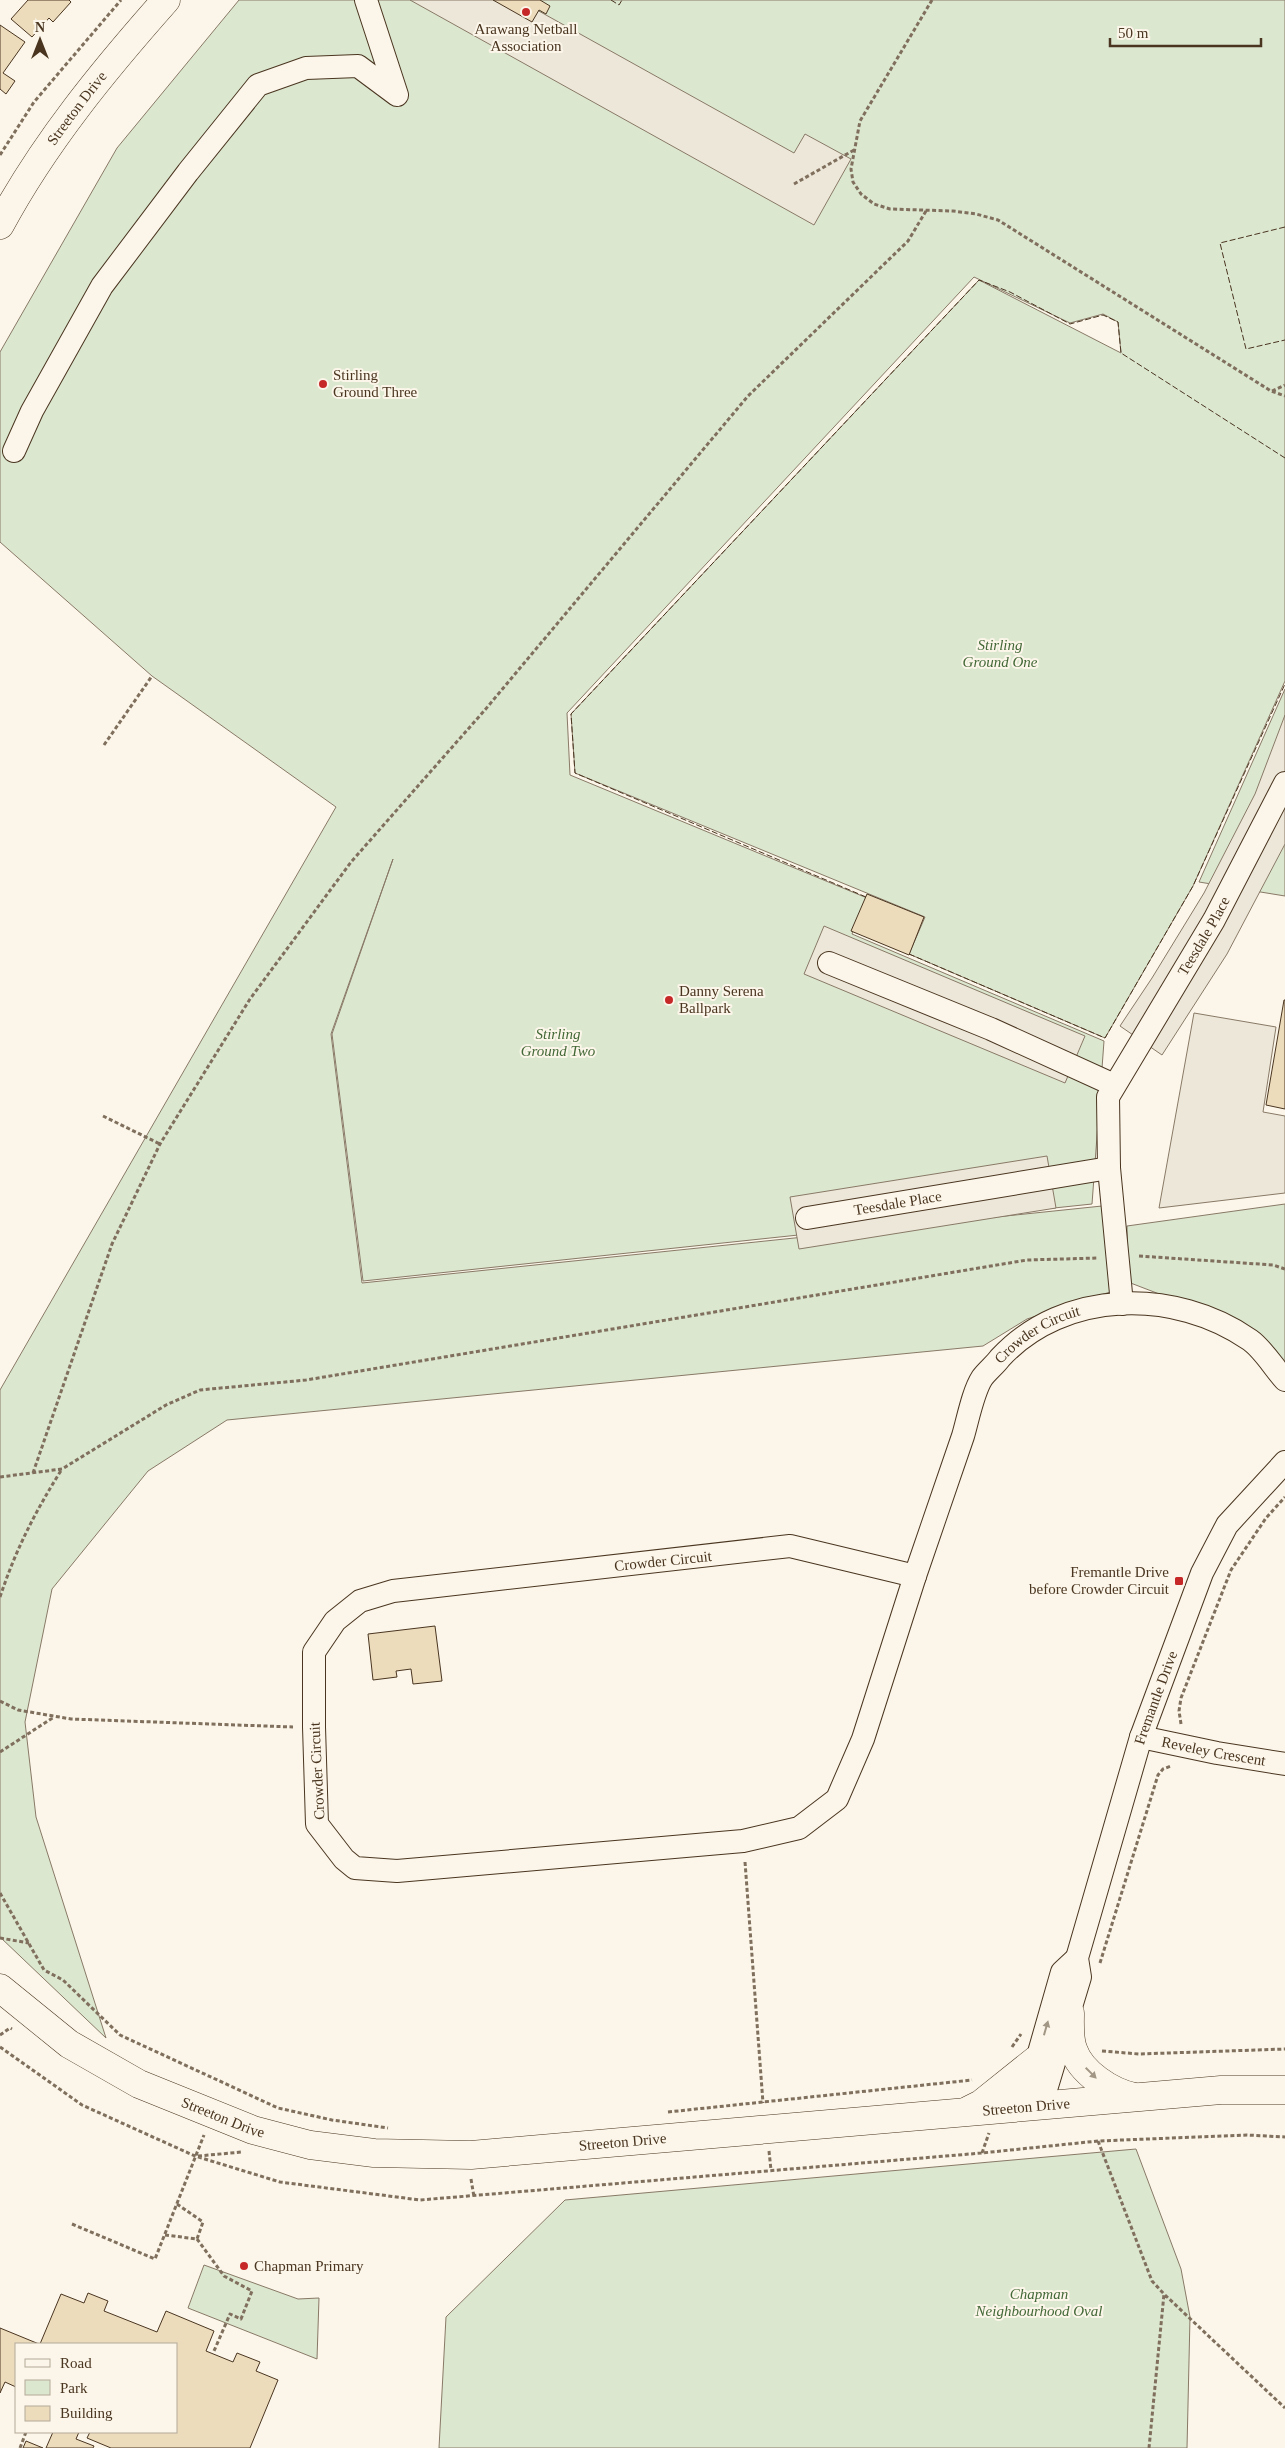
<svg xmlns="http://www.w3.org/2000/svg" width="1285" height="2448" viewBox="0 0 1285 2448" font-family="Georgia,serif">
  <rect width="100%" height="100%" fill="#fbf6e9"/>
  <!-- green -->
  <path fill="#dce7d0" stroke="#887966" d="M 239,0 L 1285,0 L 1285,681 L 1193,886 L 1105,1038 L 909,954 L 925,917 L 575,773 L 571,714 L 979,280 L 1121,353 L 1118,322 L 1103,314 L 1070,323 L 974,277 L 567,713 L 570,775 L 867,898 L 852,934 L 1104,1041 L 1092,1204 L 363,1281 L 332,1034 L 393,859 L 331,1034 L 362,1283 L 1102,1206 L 1110,1292 L 1027,1319 L 983,1346 L 227,1420 L 148,1471 L 52,1589 L 25,1722 L 36,1817 L 106,2038 L 0,1937 L 0,1390 L 336,807 L 152,676 L 0,542 L 0,352 L 117,148 Z
    M 1285,689 L 1285,896 L 1199,882 Z
    M 1285,1204 L 1285,1364 L 1240,1325 L 1128,1282 L 1127,1226 Z
    M 1136,2149 L 1181,2269 L 1190,2317 L 1187,2448 L 439,2448 L 446,2317 L 565,2200 Z
    M 204,2265 L 298,2299 L 319,2298 L 317,2359 L 188,2308 Z"/>
  <!-- parking -->
  <path fill="#ede7d9" stroke="#887966" d="M 410,0 L 519,0 L 794,153 L 805,134 L 851,159 L 814,225 Z
    M 1285,715 L 1285,844 L 1227,954 L 1162,1055 L 1120,1026 L 1152,978 L 1204,893 L 1255,794 Z
    M 824,926 L 1085,1036 L 1065,1083 L 804,974 Z
    M 1194,1013 L 1276,1027 L 1263,1112 L 1285,1116 L 1285,1193 L 1159,1208 Z
    M 1047,1156 L 1056,1208 L 799,1249 L 790,1197 Z"/>
  <!-- building -->
  <path fill="#ecdcbc" stroke="#4a3520" d="M 28,0 L 69,0 L 71,2 L 53,22 L 49,18 L 32,37 L 11,19 Z
    M 493,0 L 540,0 L 550,6 L 546,14 L 539,10 L 532,22 Z
    M 0,25 L 25,42 L 3,73 L 15,81 L 6,94 L 0,89 Z
    M 867,894 L 924,917 L 909,955 L 851,931 Z
    M 1284,1000 L 1285,1000 L 1285,1109 L 1266,1105 Z
    M 435,1626 L 442,1681 L 413,1684 L 411,1669 L 396,1671 L 397,1677 L 373,1680 L 368,1634 Z
    M 88,2293 L 108,2301 L 104,2311 L 157,2332 L 166,2311 L 214,2331 L 206,2351 L 233,2362 L 237,2353 L 260,2362 L 256,2371 L 278,2380 L 250,2448 L 111,2448 L 87,2438 L 90,2432 L 176,2432 L 176,2344 L 40,2344 L 61,2294 L 84,2303 Z
    M 0,2328 L 39,2344 L 16,2344 L 16,2387 L 5,2382 L 0,2393 Z
    M 53,2432 L 79,2432 L 76,2439 L 94,2446 L 93,2448 L 46,2448 Z
    M 26,2441 L 43,2448 L 23,2448 Z"/>
  <g fill="none" stroke-linecap="round" stroke-linejoin="round">
    <defs>
      <g id="minor">
        <path d="M 14,451 L 32,411 L 102,286 L 188,172 L 258,85 L 306,68 L 358,66 L 397,95 L 366,0"/>
        <path d="M 829,963 L 991,1029 L 1114,1085"/>
        <path id="s1" d="M 807,1218 L 1109,1168"/>
        <path id="s2" d="M 1122,1304 L 1109,1168 L 1108,1097 L 1214,920 L 1285,783"/>
        <path d="M 790,1546 L 915,1576 L 863,1739 L 837,1799 L 799,1828 L 743,1841 L 397,1871 L 355,1868 L 344,1859 L 317,1824 L 314,1727 L 314,1652 L 335,1621 L 360,1601 L 393,1591 Z"/>
        <path id="s3" d="M 915,1576 C 931,1529 947,1482 963,1436 C 968,1419 973,1392 982,1378 C 987,1371 995,1365 1000,1358 C 1064,1289 1175,1288 1250,1340 C 1263,1349 1274,1368 1285,1380"/>
        <path id="s4" d="M 1141,1737 L 1217,1753 L 1285,1764"/>
        <path id="s5" d="M 1041,2106 L 1080,1977 L 1077,1958 L 1141,1737 L 1202,1573 L 1227,1525 L 1285,1462"/>
        <path d="M 1021,2108 L 1024,2105 L 1062,1972 L 1077,1958"/>
      </g>
      <g id="major">
        <path id="s6" d="M 0,225 C 44,143 104,70 166,0"/>
        <path id="s7" d="M 0,1988 L 69,2044 L 139,2084 L 253,2130 L 310,2145 L 374,2153 L 471,2155 L 1221,2090 L 1285,2090"/>
        <path d="M 1070,2013 C 1070,2025 1069,2038 1073,2049 C 1081,2073 1111,2092 1134,2097"/>
        <path d="M 969,2110 L 981,2104 L 1036,2060"/>
      </g>
    </defs>
    <!-- minor casing -->
    <use href="#minor" stroke="#4a3520" stroke-width="24"/>
    <!-- major casing -->
    <use href="#major" stroke="#4a3520" stroke-width="29"/>
    <!-- path -->
    <path stroke="#7f6f5c" stroke-width="3" stroke-dasharray="4 2.5" stroke-linecap="butt" d="M 932,0 L 860,121 L 851,169 L 853,182 L 861,194 L 874,204 L 890,209 L 953,211 L 976,214 L 998,220 L 1271,391 L 1285,396
      M 0,155 L 34,102 L 121,0
      M 794,184 L 854,150
      M 1272,391 L 1285,385
      M 104,745 L 152,676
      M 103,1116 L 160,1144
      M 1139,1256 L 1273,1265 L 1285,1269
      M 33,1473 L 112,1244 L 160,1144 L 250,999 L 351,862 L 484,711 L 748,396 L 908,241 L 926,211
      M 0,1477 L 62,1469 L 166,1405 L 200,1390 L 306,1380 L 1027,1260 L 1097,1258
      M 0,1597 C 16,1549 35,1512 62,1469
      M 0,1701 L 18,1710 L 71,1719 L 293,1727
      M 1181,1724 L 1179,1711 L 1181,1698 L 1231,1570 L 1266,1518 L 1285,1497
      M 0,1752 L 54,1717
      M 745,1862 L 763,2103
      M 0,1893 L 44,1970 L 63,1980 L 120,2035 L 278,2108 L 332,2120 L 388,2128
      M 0,1938 L 29,1943
      M 1100,1963 L 1158,1775 L 1163,1769 L 1171,1766
      M 0,2035 L 10,2028 L 12,2029
      M 0,2047 L 82,2105 L 195,2156 L 280,2182 L 420,2200 L 982,2153 L 1098,2141 L 1247,2135 L 1285,2137
      M 1012,2047 L 1021,2034
      M 1102,2051 L 1139,2054 L 1285,2049
      M 668,2112 L 972,2080
      M 1098,2141 L 1152,2281 L 1164,2294 L 1149,2448
      M 769,2151 L 771,2170
      M 982,2153 L 989,2133
      M 198,2156 L 242,2152
      M 471,2179 L 474,2197
      M 72,2224 L 155,2259 L 204,2135
      M 165,2235 L 197,2239 L 203,2222 L 177,2204
      M 197,2239 L 224,2276 L 252,2291 L 241,2319 L 230,2314 L 214,2351
      M 1165,2295 L 1285,2408
      M 20,2448 L 26,2432"/>
    <!-- minor -->
    <use href="#minor" stroke="#fbf6e9" stroke-width="22"/>
    <!-- major -->
    <use href="#major" stroke="#fbf6e9" stroke-width="28"/>
    <!-- fence -->
    <path stroke="#4a3520" stroke-width="1" stroke-dasharray="6 2.5" stroke-linecap="butt" d="M 611,0 L 619,5 L 622,0
      M 1285,227 L 1220,243 L 1246,349 L 1285,340
      M 866,897 L 575,773 L 571,714 L 979,280 L 1010,292 L 1070,324 L 1103,315 L 1118,322 L 1121,353 L 1285,458
      M 909,954 L 1105,1038 L 1193,886 L 1285,684"/>
  </g>
  <!-- one-way arrows -->
  <defs><path id="oneway-solid" d="M-6-.8H1V-3.2L6.5 0L1 3.2V.8H-6Z" transform="scale(1.25)"/></defs>
  <g fill="#a29684">
    <use href="#oneway-solid" transform="translate(1046 2028) rotate(-74)"/>
    <use href="#oneway-solid" transform="translate(1091 2073) rotate(45)"/>
  </g>
  <!-- markers -->
  <g fill="#c62828" stroke="#fbf6e9" stroke-width="2">
    <circle cx="526" cy="12" r="5"/>
    <circle cx="323" cy="384" r="5"/>
    <circle cx="669" cy="1000" r="5"/>
    <rect x="1174" y="1576" width="10" height="10" rx="2.5"/>
    <circle cx="244" cy="2266" r="5"/>
  </g>
  <g text-anchor="middle" stroke-width="4" stroke-linejoin="round" paint-order="stroke">
    <!-- poi labels -->
    <g font-size="15" fill="#4a3520" stroke="#fbf6e9" text-anchor="start">
      <text x="526" y="34" text-anchor="middle">Arawang Netball<tspan x="526" dy="17">Association</tspan></text>
      <text x="333" y="380">Stirling<tspan x="333" dy="17">Ground Three</tspan></text>
      <text x="679" y="996">Danny Serena<tspan x="679" dy="17">Ballpark</tspan></text>
      <text x="1169" y="1577" text-anchor="end">Fremantle Drive<tspan x="1169" dy="17">before Crowder Circuit</tspan></text>
      <text x="254" y="2271">Chapman Primary</text>
    </g>
    <!-- street labels -->
    <g font-size="15" fill="#4a3520" stroke="#fbf6e9">
      <text dy="5" stroke="none"><textPath href="#s6" startOffset="140">Streeton Drive</textPath></text>
      <text dy="5" stroke="none"><textPath href="#s2" startOffset="395">Teesdale Place</textPath></text>
      <text dy="5" stroke="none"><textPath href="#s1" startOffset="92">Teesdale Place</textPath></text>
      <text dy="5" stroke="none"><textPath href="#s3" startOffset="281">Crowder Circuit</textPath></text>
      <text transform="translate(663 1561) rotate(-6)" y="5">Crowder Circuit</text>
      <text dy="5" stroke="none"><textPath href="#s5" startOffset="426">Fremantle Drive</textPath></text>
      <text dy="5" stroke="none"><textPath href="#s4" startOffset="74">Reveley Crescent</textPath></text>
      <text transform="translate(317 1771) rotate(-93)" y="5">Crowder Circuit</text>
      <text dy="5" stroke="none"><textPath href="#s7" startOffset="1070">Streeton Drive</textPath></text>
      <text dy="5" stroke="none"><textPath href="#s7" startOffset="260">Streeton Drive</textPath></text>
      <text dy="5" stroke="none"><textPath href="#s7" startOffset="665">Streeton Drive</textPath></text>
    </g>
    <!-- park labels -->
    <g font-size="15" font-style="italic" fill="#436837" stroke="#fbf6e9">
      <text x="1000" y="650">Stirling<tspan x="1000" dy="17">Ground One</tspan></text>
      <text x="558" y="1039">Stirling<tspan x="558" dy="17">Ground Two</tspan></text>
      <text x="1039" y="2299">Chapman<tspan x="1039" dy="17">Neighbourhood Oval</tspan></text>
    </g>
  </g>
  <!-- legend -->
  <rect x="15" y="2343" width="162" height="90" fill="#fbf6e9" stroke="#b4a999"/>
  <rect x="25" y="2359" width="25" height="8" fill="#fbf6e9" stroke="#b4a999"/>
  <text x="60" y="2368" font-size="15" fill="#4a3520">Road</text>
  <rect x="25" y="2380" width="25" height="15" fill="#dce7d0" stroke="#b4a999"/>
  <text x="60" y="2393" font-size="15" fill="#4a3520">Park</text>
  <rect x="25" y="2406" width="25" height="15" fill="#ecdcbc" stroke="#b4a999"/>
  <text x="60" y="2418" font-size="15" fill="#4a3520">Building</text>
  <!-- north arrow -->
  <g transform="translate(40 40)" stroke="#fbf6e9" stroke-width="4" paint-order="stroke">
  <path d="M0-4L9 19L0 12L-9 19Z" fill="#4a3520"/>
  <text y="-8" font-size="14" font-weight="bold" text-anchor="middle" fill="#4a3520">N</text>
  </g>
  <!-- scale -->
  <path d="M1110 38v8h151v-8" fill="none" stroke="#4a3520" stroke-width="2.5"/>
  <text x="1118" y="38" font-size="15" fill="#4a3520" stroke="#fbf6e9" stroke-width="4" paint-order="stroke">50 m</text>
</svg>
